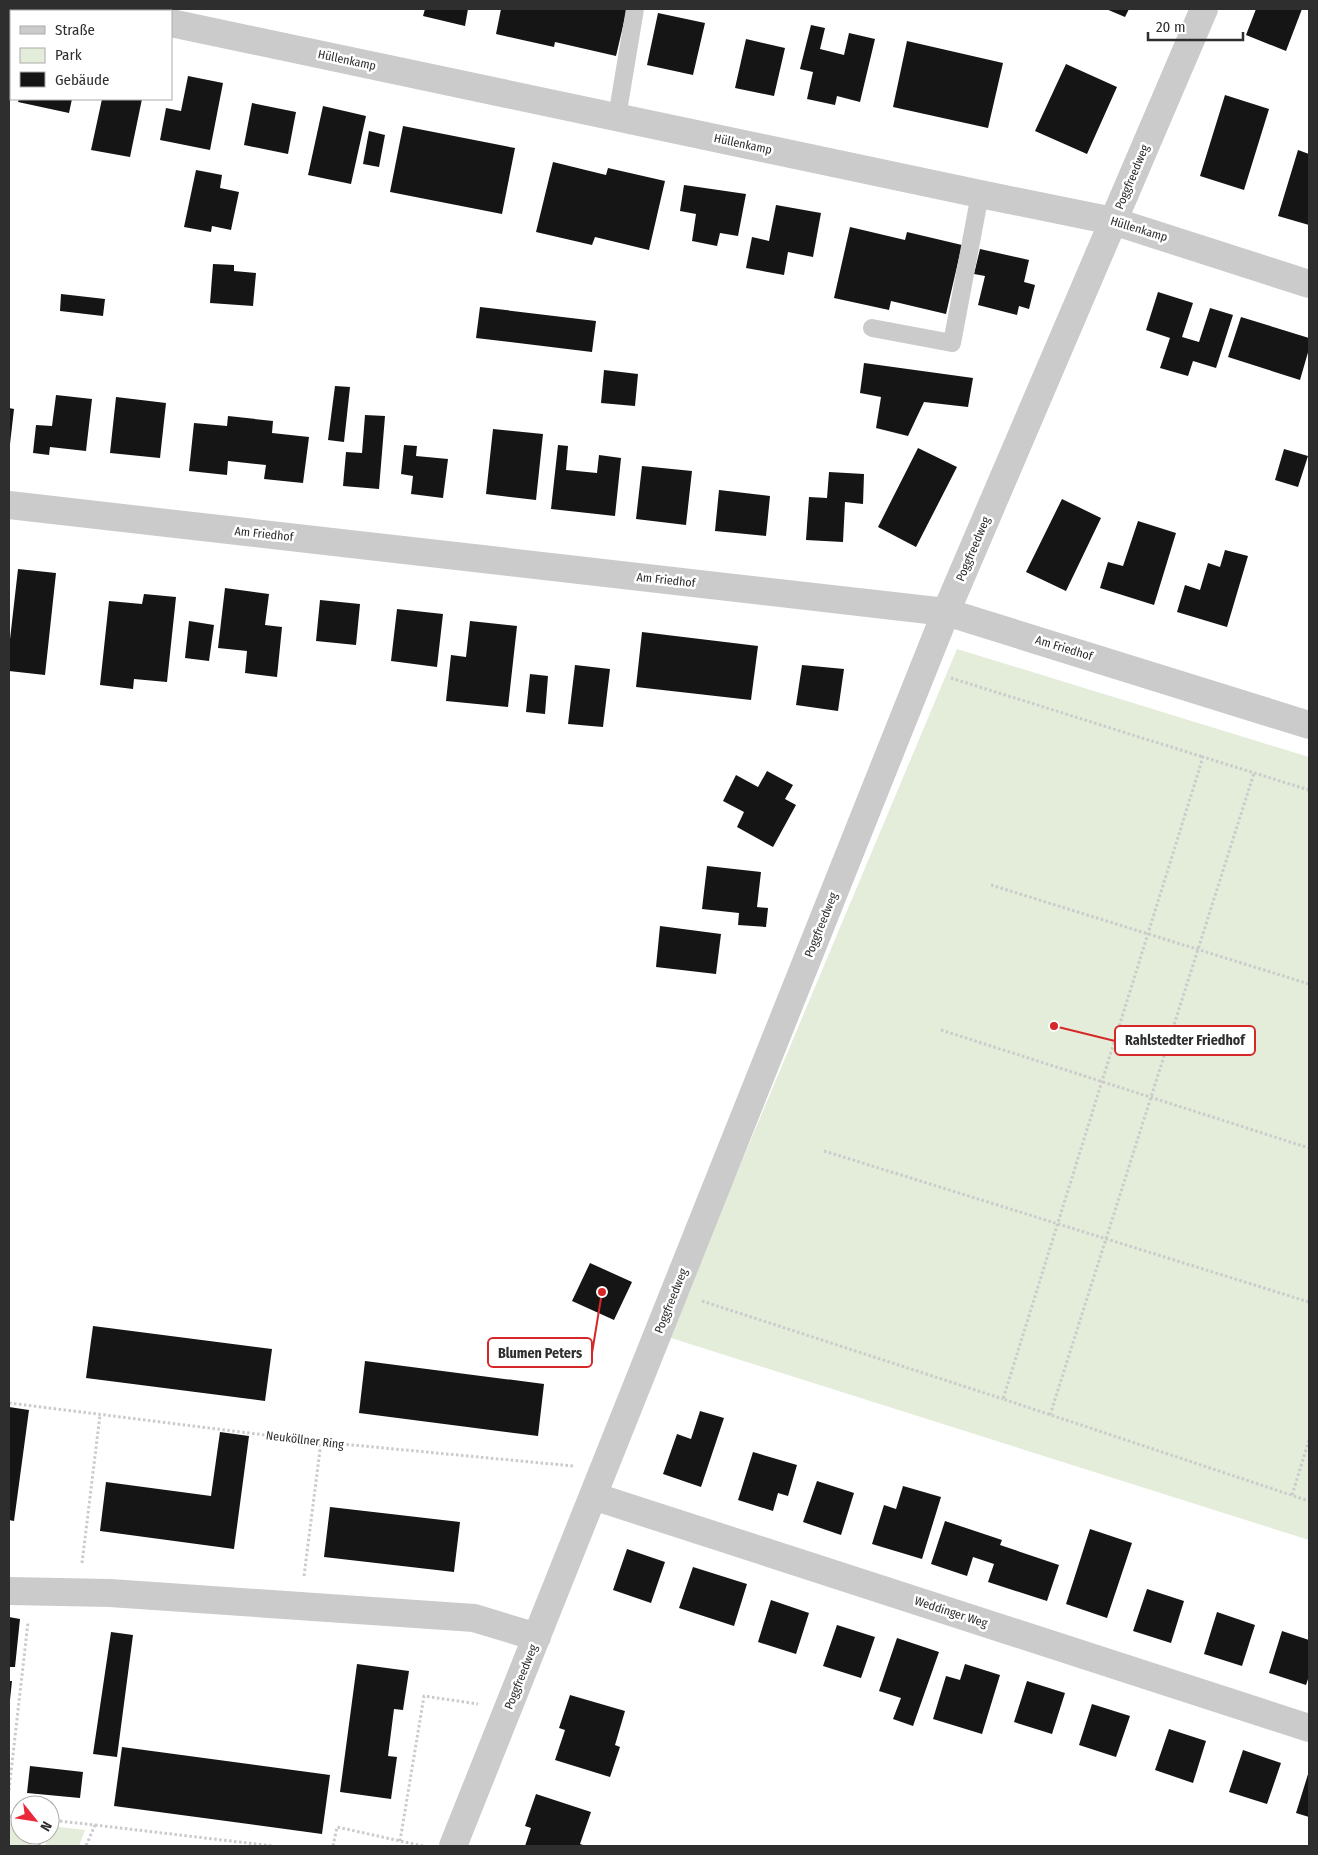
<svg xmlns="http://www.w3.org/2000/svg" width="1318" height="1855" viewBox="0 0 1318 1855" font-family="'Fira Sans Condensed',sans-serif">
  <rect width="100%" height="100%" fill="#fff"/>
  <!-- green -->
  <path fill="#e4ecda" d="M 957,649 L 1309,757 L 1309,1540 L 668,1337 Z
    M 9,1823 L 20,1825 L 20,1835 L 34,1835 L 31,1846 L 9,1846 Z
    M 50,1826 L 85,1830 L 79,1846 L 45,1846 L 48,1835 L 50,1835 Z"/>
  <!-- building -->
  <path fill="#151515" d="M 425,9 L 468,9 L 465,26 L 423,16 Z
    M 501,9 L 627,9 L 616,56 L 555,42 L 554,47 L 496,34 Z
    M 1106,9 L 1129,9 L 1125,17 Z
    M 1256,9 L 1302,9 L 1286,51 L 1246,35 Z
    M 658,13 L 705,23 L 693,75 L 647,65 Z
    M 811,25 L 825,28 L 820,49 L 844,55 L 849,33 L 875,39 L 860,102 L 837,96 L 835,105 L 807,99 L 813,72 L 800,69 Z
    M 746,39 L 785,48 L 774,96 L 735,88 Z
    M 907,41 L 1003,63 L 988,128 L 893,107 Z
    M 1066,64 L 1117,87 L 1087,154 L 1035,131 Z
    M 188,76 L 223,83 L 210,150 L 160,140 L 166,108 L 181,111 Z
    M 1225,95 L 1269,109 L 1244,190 L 1200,176 Z
    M 19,99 L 72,99 L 69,113 L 18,102 Z
    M 102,99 L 142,99 L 130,157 L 91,150 Z
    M 252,103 L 296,112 L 288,154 L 244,145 Z
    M 323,106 L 366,116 L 351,184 L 308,175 Z
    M 403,126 L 515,148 L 502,214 L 390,192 Z
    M 369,131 L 385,135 L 379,167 L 363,164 Z
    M 1298,150 L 1309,154 L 1309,225 L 1278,216 Z
    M 553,162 L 606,175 L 608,168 L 665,181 L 649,250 L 595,237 L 592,245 L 536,232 Z
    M 196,170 L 222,175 L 220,188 L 239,192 L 231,230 L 212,226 L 211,232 L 184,227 Z
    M 684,185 L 746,194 L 738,236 L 720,233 L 717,246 L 692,241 L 696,214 L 680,211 Z
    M 776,205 L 821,213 L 813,257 L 788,252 L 784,275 L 746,268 L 752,237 L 769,241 Z
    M 850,227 L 905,240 L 907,232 L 962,245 L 946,314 L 891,301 L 889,310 L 834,298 Z
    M 980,249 L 1029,260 L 1024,282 L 1035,285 L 1029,309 L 1019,306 L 1017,315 L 978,305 L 985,276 L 974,274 Z
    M 213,264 L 234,265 L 234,271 L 256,273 L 253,306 L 210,303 Z
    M 1158,292 L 1193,303 L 1182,337 L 1199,342 L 1210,308 L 1233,315 L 1216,368 L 1193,361 L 1188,376 L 1160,368 L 1170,338 L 1146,330 Z
    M 61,294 L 105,299 L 103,316 L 60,311 Z
    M 480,307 L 596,321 L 592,352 L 476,338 Z
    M 1241,317 L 1309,338 L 1309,349 L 1300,380 L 1228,357 Z
    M 864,363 L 973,378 L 968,407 L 924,402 L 908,436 L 876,428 L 881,397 L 860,393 Z
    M 604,370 L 638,374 L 635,406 L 601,403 Z
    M 335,386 L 350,387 L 344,442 L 328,440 Z
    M 56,395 L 92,399 L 86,451 L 50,447 L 49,455 L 33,453 L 36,425 L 52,426 Z
    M 116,397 L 166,403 L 160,458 L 110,453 Z
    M 9,408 L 14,409 L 10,444 L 9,444 Z
    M 365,415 L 385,416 L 379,489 L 343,486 L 346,452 L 362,453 Z
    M 228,416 L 273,421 L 272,433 L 309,437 L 303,483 L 264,479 L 266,465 L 228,461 L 227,475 L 189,471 L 194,423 L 227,426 Z
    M 493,429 L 543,434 L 536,500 L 486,494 Z
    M 404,445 L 417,446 L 416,456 L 448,459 L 443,498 L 411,494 L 413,476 L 401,474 Z
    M 558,445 L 568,446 L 566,470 L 597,473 L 599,455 L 621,458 L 615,516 L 551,509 Z
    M 918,448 L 957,467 L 916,547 L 878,527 Z
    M 1284,449 L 1308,456 L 1298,487 L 1275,480 Z
    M 642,466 L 692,471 L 686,525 L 636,519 Z
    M 829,472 L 864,474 L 863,504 L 845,502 L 843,542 L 806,540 L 809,497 L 827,498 Z
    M 719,490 L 770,496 L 766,536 L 715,531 Z
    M 1062,499 L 1101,518 L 1066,591 L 1026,572 Z
    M 1138,521 L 1176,533 L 1154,605 L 1100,588 L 1108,562 L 1123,566 Z
    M 1225,550 L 1248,556 L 1227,627 L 1177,612 L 1185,585 L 1200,590 L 1208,563 L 1220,567 Z
    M 18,569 L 56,573 L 45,675 L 9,671 L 9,648 Z
    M 225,588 L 269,594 L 265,625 L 282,627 L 277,677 L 245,673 L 247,651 L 218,648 Z
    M 144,594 L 176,597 L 167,682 L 134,679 L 133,689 L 100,685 L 109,601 L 142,604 Z
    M 320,600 L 360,604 L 356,645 L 316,641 Z
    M 397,609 L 443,614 L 437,667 L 391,661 Z
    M 189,621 L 214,625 L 209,661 L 185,658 Z
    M 470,621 L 517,626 L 508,707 L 446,701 L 451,655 L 466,657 Z
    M 642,632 L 758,646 L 751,700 L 636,687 Z
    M 575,665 L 610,669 L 603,727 L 568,724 Z
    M 802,665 L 844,669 L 838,711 L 796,705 Z
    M 530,674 L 548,676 L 545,714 L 526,712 Z
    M 767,771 L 793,785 L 785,799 L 796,805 L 773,847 L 737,827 L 744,812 L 723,801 L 736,775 L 758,787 Z
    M 707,866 L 761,872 L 757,907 L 768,908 L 766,927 L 738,925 L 739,913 L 702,909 Z
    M 660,926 L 721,934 L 716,974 L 656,967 Z
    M 590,1263 L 632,1282 L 614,1320 L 572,1301 Z
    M 93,1326 L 272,1349 L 265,1401 L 86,1378 Z
    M 365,1361 L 544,1384 L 538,1436 L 359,1413 Z
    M 9,1407 L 29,1410 L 14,1521 L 9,1520 Z
    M 700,1411 L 724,1418 L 701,1487 L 663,1474 L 677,1434 L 691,1439 Z
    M 220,1432 L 249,1436 L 234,1549 L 100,1531 L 106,1482 L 211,1496 Z
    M 753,1452 L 797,1465 L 788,1496 L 778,1493 L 773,1511 L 738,1500 Z
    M 817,1481 L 854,1493 L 841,1535 L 803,1522 Z
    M 903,1486 L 941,1497 L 922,1559 L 872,1544 L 884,1505 L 896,1509 Z
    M 330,1507 L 460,1522 L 454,1572 L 324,1557 Z
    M 945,1521 L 1002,1540 L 1000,1545 L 1059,1565 L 1047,1601 L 988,1582 L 994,1564 L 973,1557 L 967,1576 L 931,1564 Z
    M 1090,1529 L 1132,1543 L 1107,1618 L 1066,1604 Z
    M 627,1549 L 665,1562 L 651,1603 L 613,1590 Z
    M 693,1567 L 747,1584 L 734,1626 L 679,1608 Z
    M 1147,1589 L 1184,1601 L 1171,1643 L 1133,1631 Z
    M 771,1600 L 809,1613 L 796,1654 L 758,1642 Z
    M 1217,1612 L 1255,1625 L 1242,1666 L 1204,1654 Z
    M 9,1617 L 20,1619 L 15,1667 L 9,1667 Z
    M 837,1625 L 875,1637 L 861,1678 L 823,1666 Z
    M 1282,1631 L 1309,1640 L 1309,1676 L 1306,1685 L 1269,1673 Z
    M 111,1632 L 133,1635 L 117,1757 L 93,1754 Z
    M 897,1638 L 939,1652 L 913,1726 L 893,1719 L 901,1698 L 879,1691 Z
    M 357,1664 L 409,1671 L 403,1710 L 394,1709 L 388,1756 L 397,1757 L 391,1799 L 340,1792 Z
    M 965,1664 L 1000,1675 L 982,1734 L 933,1719 L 946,1676 L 960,1680 Z
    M 9,1681 L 12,1681 L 10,1700 L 9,1700 Z
    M 1027,1681 L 1065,1693 L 1052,1734 L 1014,1722 Z
    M 570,1695 L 625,1711 L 615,1745 L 620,1747 L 610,1777 L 555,1760 L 565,1730 L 559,1728 Z
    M 1092,1704 L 1130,1716 L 1116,1757 L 1079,1745 Z
    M 1169,1729 L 1206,1741 L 1193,1783 L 1155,1770 Z
    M 122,1747 L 330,1775 L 322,1834 L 114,1806 Z
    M 1243,1750 L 1281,1763 L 1267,1804 L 1229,1792 Z
    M 30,1766 L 83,1772 L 80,1798 L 27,1793 Z
    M 1309,1771 L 1309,1817 L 1296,1813 Z
    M 536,1794 L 591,1812 L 580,1844 L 586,1846 L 525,1846 L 531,1828 L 525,1826 Z"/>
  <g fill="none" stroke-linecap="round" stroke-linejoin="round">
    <!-- path -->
    <path stroke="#cbcbcb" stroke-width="3" stroke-dasharray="2.5 2.5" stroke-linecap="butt" d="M 951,678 L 1203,757
      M 1309,790 L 1203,757 L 1003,1399 L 1309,1501
      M 991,885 L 1309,984
      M 941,1030 L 1309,1148
      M 824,1151 L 1309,1302
      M 702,1301 L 1003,1399
      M 9,1403 L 321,1442 L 573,1466
      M 1050,1415 L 1254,773
      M 1292,1495 L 1309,1440
      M 82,1563 L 100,1415
      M 304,1576 L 321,1442
      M 9,1790 L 28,1622
      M 9,1816 L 20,1817
      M 50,1820 L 95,1825 L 86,1846
      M 95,1825 L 273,1846
      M 400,1841 L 424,1696 L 478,1704
      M 39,1846 L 42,1835
      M 333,1846 L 337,1827 L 423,1846"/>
    <!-- service -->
    <path stroke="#cbcbcb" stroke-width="18" d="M 617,117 L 635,9
      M 872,328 L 952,343 L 980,194"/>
    <!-- minor -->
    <path stroke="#cbcbcb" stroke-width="28" d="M 106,9 L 118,11
      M 171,23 L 980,194 L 1113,221 L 1309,284
      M 9,505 L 946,612 L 1309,725
      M 593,1496 L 1309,1728
      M 9,1591 L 110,1593 L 474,1618 L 537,1637
      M 453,1846 L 946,612 L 1204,9"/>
  </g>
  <g text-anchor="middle" stroke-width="5" stroke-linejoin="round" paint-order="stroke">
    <!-- street labels -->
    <g font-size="12" fill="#2e2e2e" stroke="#fff">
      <text transform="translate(347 60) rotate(12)" y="4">Hüllenkamp</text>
      <text transform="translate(743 144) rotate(12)" y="4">Hüllenkamp</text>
      <text transform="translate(1132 177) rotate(-67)" y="4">Poggfreedweg</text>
      <text transform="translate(1139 229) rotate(17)" y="4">Hüllenkamp</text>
      <text transform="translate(264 534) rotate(6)" y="4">Am Friedhof</text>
      <text transform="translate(973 549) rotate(-67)" y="4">Poggfreedweg</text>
      <text transform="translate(666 580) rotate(6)" y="4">Am Friedhof</text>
      <text transform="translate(1064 648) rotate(17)" y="4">Am Friedhof</text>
      <text transform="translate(821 925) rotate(-68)" y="4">Poggfreedweg</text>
      <text transform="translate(671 1301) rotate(-68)" y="4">Poggfreedweg</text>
      <text transform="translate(305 1440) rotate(7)" y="4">Neuköllner Ring</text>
      <text transform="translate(951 1612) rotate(18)" y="4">Weddinger Weg</text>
      <text transform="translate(521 1677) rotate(-68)" y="4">Poggfreedweg</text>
    </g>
  </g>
  <!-- callouts -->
  <path fill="none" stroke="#d62828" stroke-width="2" d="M1054 1026L1115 1041M602 1292L592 1353"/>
  <g fill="#d62828" stroke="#fff" stroke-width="2">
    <circle cx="1054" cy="1026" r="5"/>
    <circle cx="602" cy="1292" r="5"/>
  </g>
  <g fill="#fff" stroke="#d62828" stroke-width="2">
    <rect x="1115" y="1026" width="140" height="29" rx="5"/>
    <rect x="488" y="1338" width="104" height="29" rx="5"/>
  </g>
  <g font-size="14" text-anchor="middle" font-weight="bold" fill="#2e2e2e">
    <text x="1185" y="1045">Rahlstedter Friedhof</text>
    <text x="540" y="1358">Blumen Peters</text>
  </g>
  <!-- border -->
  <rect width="1318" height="1855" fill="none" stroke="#2e2e2e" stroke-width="20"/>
  <!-- legend -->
  <rect x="10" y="10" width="162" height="90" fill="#ffffff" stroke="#ababab"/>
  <rect x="20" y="26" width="25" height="8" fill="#cbcbcb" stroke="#ababab"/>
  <text x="55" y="35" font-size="15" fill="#2e2e2e">Straße</text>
  <rect x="20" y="48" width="25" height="15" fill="#e4ecda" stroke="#ababab"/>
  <text x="55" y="60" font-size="15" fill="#2e2e2e">Park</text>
  <rect x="20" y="72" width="25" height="15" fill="#151515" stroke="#ababab"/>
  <text x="55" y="85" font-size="15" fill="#2e2e2e">Gebäude</text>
  <!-- north arrow -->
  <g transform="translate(35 1820) rotate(120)"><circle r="24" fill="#ffffff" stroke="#ababab"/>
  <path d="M0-4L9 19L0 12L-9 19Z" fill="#ec283b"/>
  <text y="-8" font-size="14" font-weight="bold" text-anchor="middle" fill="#2e2e2e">N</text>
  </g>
  <!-- scale -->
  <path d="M1148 32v8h95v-8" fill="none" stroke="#2e2e2e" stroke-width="2.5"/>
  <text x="1156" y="32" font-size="15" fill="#2e2e2e" stroke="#ffffff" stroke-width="4" paint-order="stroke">20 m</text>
</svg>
